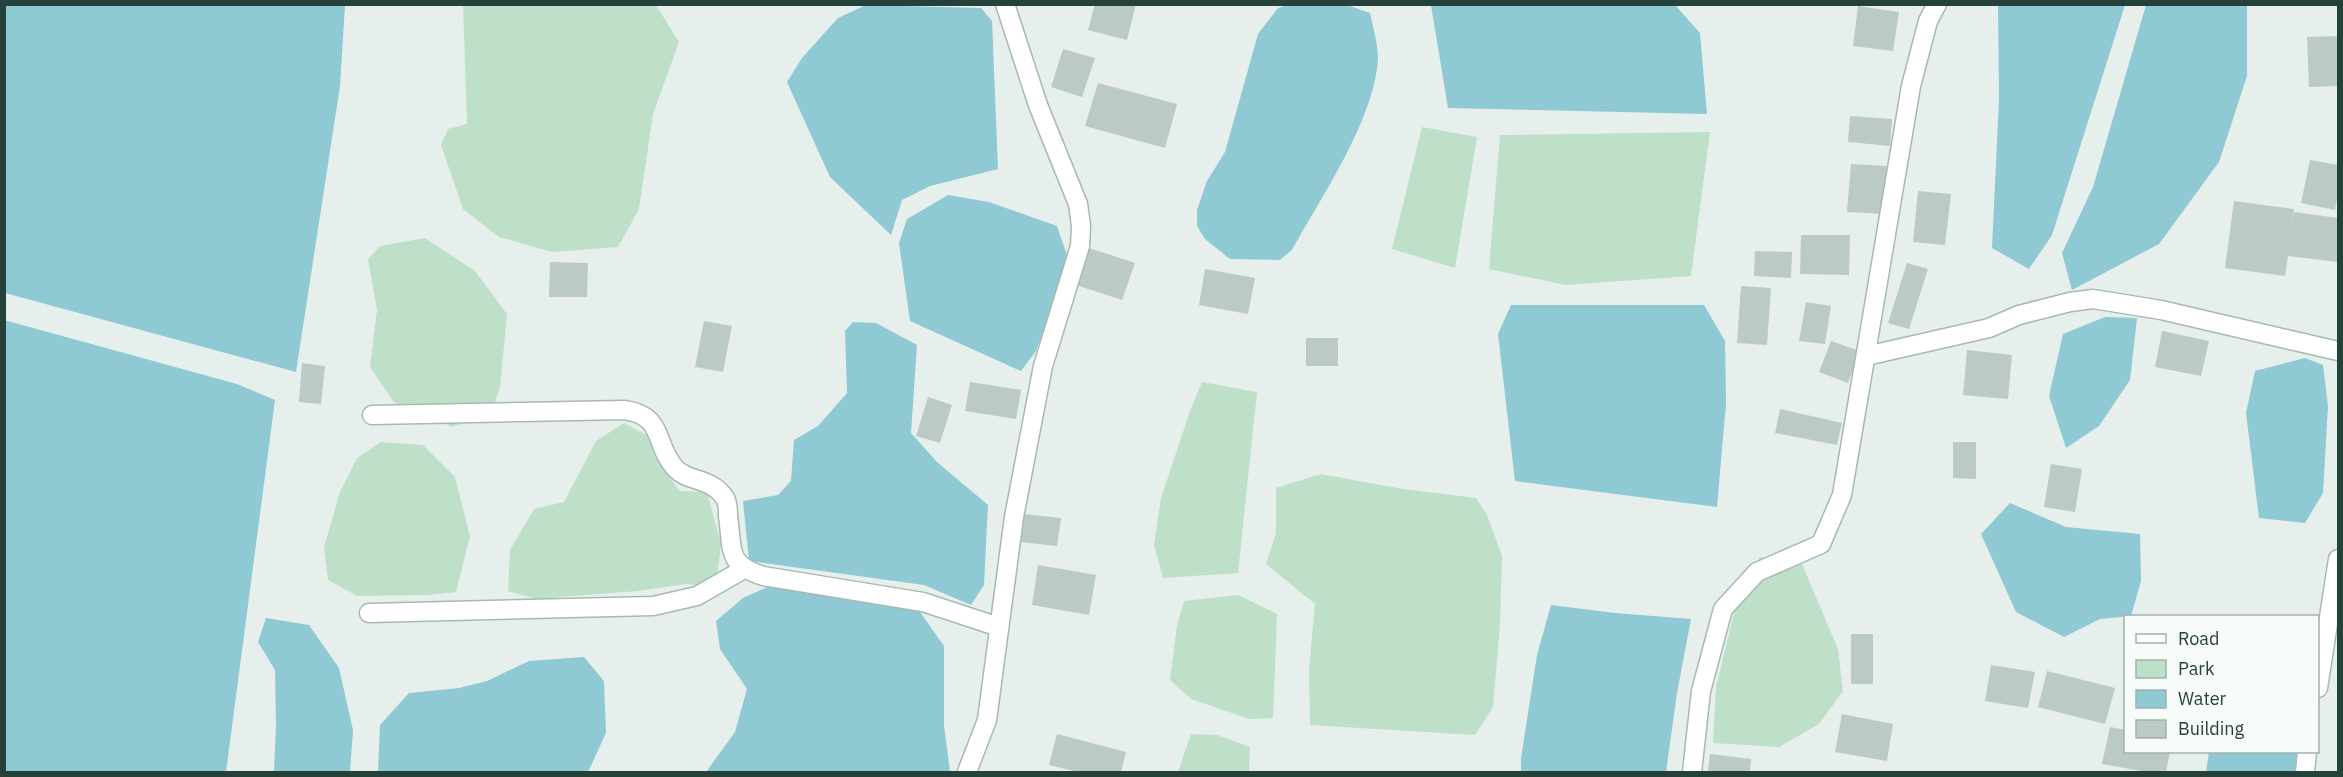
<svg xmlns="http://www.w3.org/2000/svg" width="2343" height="777" viewBox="0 0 2343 777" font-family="'IBM Plex Sans',sans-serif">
  <rect width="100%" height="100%" fill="#e6efeb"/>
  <!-- green -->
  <path fill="#bfe0c8" d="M 463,5 L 656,5 L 679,42 L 653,114 L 639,209 L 618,247 L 552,252 L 499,237 L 463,209 L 441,145 L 448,129 L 467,124 Z
    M 1422,127 L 1477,137 L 1455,268 L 1392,249 Z
    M 1710,132 L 1691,276 L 1565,285 L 1489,269 L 1500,135 Z
    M 425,238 L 475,271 L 507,314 L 500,388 L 491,413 L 452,427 L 394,402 L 370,367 L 377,310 L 368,259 L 380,246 Z
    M 1202,382 L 1257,392 L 1238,573 L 1163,578 L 1154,545 L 1161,498 L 1190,411 Z
    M 624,423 L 649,436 L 661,467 L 680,491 L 707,492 L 721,544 L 716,588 L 687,584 L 638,591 L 536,599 L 508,591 L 510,550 L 534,509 L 564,502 L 596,441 Z
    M 381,442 L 423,445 L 455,477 L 470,536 L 456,592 L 429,595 L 357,596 L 328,580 L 324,547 L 340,492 L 357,458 Z
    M 1321,474 L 1403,489 L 1476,498 L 1487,515 L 1502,556 L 1500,625 L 1493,707 L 1475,735 L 1310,725 L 1309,671 L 1315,604 L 1266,564 L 1276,533 L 1276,488 Z
    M 1760,557 L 1802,564 L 1838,649 L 1843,691 L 1819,724 L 1779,747 L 1713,743 L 1716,687 L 1740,589 Z
    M 1238,595 L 1277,614 L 1273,718 L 1249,719 L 1191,699 L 1170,680 L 1177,625 L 1184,601 Z
    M 1191,734 L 1217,735 L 1250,747 L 1249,772 L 1178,772 Z"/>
  <!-- water -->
  <path fill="#8ec9d4" d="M 1292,4 L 1347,5 L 1370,13 C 1373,27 1378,44 1378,59 C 1374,120 1322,196 1292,250 L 1280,260 L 1230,259 L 1205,239 L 1197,226 L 1197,210 L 1207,181 L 1225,152 L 1258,34 L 1278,8 Z
    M 4,5 L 345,5 L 340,86 L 296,372 L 5,293 Z
    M 866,5 L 981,8 L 992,21 L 998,169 L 930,186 L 902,200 L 891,235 L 830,177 L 787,82 L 802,58 L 838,18 Z
    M 1431,5 L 1675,5 L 1700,33 L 1707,114 L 1448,108 Z
    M 1998,5 L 2125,5 L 2052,235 L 2029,269 L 1992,248 L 1999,99 Z
    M 2146,5 L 2247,5 L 2247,76 L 2219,162 L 2159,244 L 2072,290 L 2062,253 L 2093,187 Z
    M 948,195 L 989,202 L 1057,226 L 1069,261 L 1036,351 L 1021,371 L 910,321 L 899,243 L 907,219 Z
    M 1511,305 L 1704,305 L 1725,341 L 1726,403 L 1717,507 L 1515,481 L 1498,334 Z
    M 2105,317 L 2137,318 L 2130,380 L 2099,426 L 2066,448 L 2049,396 L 2063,334 Z
    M 4,320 L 237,384 L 275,400 L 226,772 L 5,772 Z
    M 853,322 L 876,323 L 917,345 L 911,433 L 937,462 L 988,505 L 984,585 L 971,605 L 924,585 L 749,561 L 743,501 L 778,495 L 791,481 L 794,440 L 818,426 L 847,393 L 845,331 Z
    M 2305,358 L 2323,365 L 2328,406 L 2323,493 L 2305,523 L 2259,518 L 2246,413 L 2255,371 Z
    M 2010,503 L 2066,527 L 2140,534 L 2141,581 L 2131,616 L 2100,619 L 2064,637 L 2016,612 L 1981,534 Z
    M 772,585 L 882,599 L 920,612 L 944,646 L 944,725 L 950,772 L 706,772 L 735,732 L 747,689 L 720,649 L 716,621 L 743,598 Z
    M 1551,605 L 1615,613 L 1691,619 L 1677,693 L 1666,772 L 1521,772 L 1521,758 L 1537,655 Z
    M 266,618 L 309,625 L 339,668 L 353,730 L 350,772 L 274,772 L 276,723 L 275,670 L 258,642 Z
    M 584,657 L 604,681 L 606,733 L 588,772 L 378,772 L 380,725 L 409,693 L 459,688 L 487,681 L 529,661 Z
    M 2209,752 L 2297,752 L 2295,772 L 2206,772 Z"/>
  <!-- building -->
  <path fill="#bbcac4" d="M 1095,4 L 1136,4 L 1127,40 L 1088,30 Z
    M 1858,6 L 1899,12 L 1893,51 L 1853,46 Z
    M 2338,36 L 2338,86 L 2309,87 L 2307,37 Z
    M 1063,49 L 1095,58 L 1082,97 L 1051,87 Z
    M 1098,83 L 1177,104 L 1165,148 L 1085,126 Z
    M 1850,116 L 1892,119 L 1890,146 L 1848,142 Z
    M 2310,160 L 2338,165 L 2338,193 L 2335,210 L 2301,203 Z
    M 1851,164 L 1887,166 L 1883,214 L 1847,212 Z
    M 1918,191 L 1951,194 L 1945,245 L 1913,242 Z
    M 2234,201 L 2294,209 L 2291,226 L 2294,212 L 2338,218 L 2338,262 L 2288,256 L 2285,276 L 2225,268 Z
    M 1801,235 L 1850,235 L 1849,275 L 1800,274 Z
    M 1089,248 L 1135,263 L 1122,300 L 1076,285 Z
    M 1755,251 L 1792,252 L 1791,278 L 1754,276 Z
    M 550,262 L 588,263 L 587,297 L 549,297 Z
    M 1907,263 L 1928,269 L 1909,329 L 1888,323 Z
    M 1205,269 L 1255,278 L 1248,314 L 1199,305 Z
    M 1741,286 L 1771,288 L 1767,345 L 1737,343 Z
    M 1806,302 L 1831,306 L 1825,344 L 1799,341 Z
    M 704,321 L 732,326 L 723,372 L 695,367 Z
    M 2162,331 L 2209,341 L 2201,376 L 2155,367 Z
    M 1306,338 L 1338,338 L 1338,366 L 1306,366 Z
    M 1831,341 L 1860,351 L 1848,383 L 1819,372 Z
    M 1967,350 L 2012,355 L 2008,399 L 1963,395 Z
    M 302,363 L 325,366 L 321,404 L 299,402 Z
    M 970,382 L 1021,390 L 1016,419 L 965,411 Z
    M 928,397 L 952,405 L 940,443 L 916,436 Z
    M 1780,409 L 1842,423 L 1837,445 L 1775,433 Z
    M 1953,442 L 1976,442 L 1976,479 L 1953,478 Z
    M 2051,464 L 2082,469 L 2075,512 L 2044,507 Z
    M 1023,514 L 1061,518 L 1057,546 L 1020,542 Z
    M 1038,565 L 1096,575 L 1089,615 L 1032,605 Z
    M 1851,634 L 1873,634 L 1873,684 L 1851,684 Z
    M 1991,665 L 2035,672 L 2028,708 L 1985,701 Z
    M 2047,671 L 2115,688 L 2105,724 L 2038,707 Z
    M 1842,714 L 1893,724 L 1887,761 L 1835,752 Z
    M 2110,727 L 2126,730 L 2126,752 L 2170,752 L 2166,772 L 2147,772 L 2102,764 Z
    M 1057,734 L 1126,752 L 1121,772 L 1078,772 L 1049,765 Z
    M 1710,754 L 1751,759 L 1750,772 L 1708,772 Z"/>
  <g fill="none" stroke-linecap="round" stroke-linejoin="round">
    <defs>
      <path id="minor" d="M 1866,356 L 1989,328 L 2019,315 L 2070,302 L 2093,299 L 2161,310 L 2338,351
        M 372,415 L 624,410 C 665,415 654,445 675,468 C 687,482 711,477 725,498 C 728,503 728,510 728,516 C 733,551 726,564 763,576 L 923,602 L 999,627
        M 369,613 L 653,606 L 697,596 L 744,569
        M 2318,688 L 2338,559
        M 967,772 L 987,720 L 1014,517 L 1043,366 L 1080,246 L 1081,226 L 1078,204 L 1038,105 L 1005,4
        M 1692,772 L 1701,691 L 1723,609 L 1757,572 L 1821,544 L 1842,495 L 1911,86 L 1928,21 L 1937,4
        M 2305,772 L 2307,752"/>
    </defs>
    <!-- minor casing -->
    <use href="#minor" stroke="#a8b8b2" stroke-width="21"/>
    <!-- minor -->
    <use href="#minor" stroke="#fff" stroke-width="18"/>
  </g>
  <!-- border -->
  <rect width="2343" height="777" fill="none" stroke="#24423a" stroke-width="12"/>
  <!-- legend -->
  <rect x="2124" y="615" width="195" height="138" fill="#f7fbf9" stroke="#a3b1ad" stroke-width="1.5"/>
  <rect x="2136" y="634" width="30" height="9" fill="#ffffff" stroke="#a3b1ad" stroke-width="1.5"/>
  <text x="2178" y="645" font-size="18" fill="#24423a">Road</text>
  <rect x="2136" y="660" width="30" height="18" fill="#bfe0c8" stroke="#a3b1ad" stroke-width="1.5"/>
  <text x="2178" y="675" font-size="18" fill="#24423a">Park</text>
  <rect x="2136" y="690" width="30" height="18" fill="#8ec9d4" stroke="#a3b1ad" stroke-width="1.5"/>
  <text x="2178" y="705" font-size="18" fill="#24423a">Water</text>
  <rect x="2136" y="720" width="30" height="18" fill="#bbcac4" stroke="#a3b1ad" stroke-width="1.5"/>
  <text x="2178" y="735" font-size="18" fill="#24423a">Building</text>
</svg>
